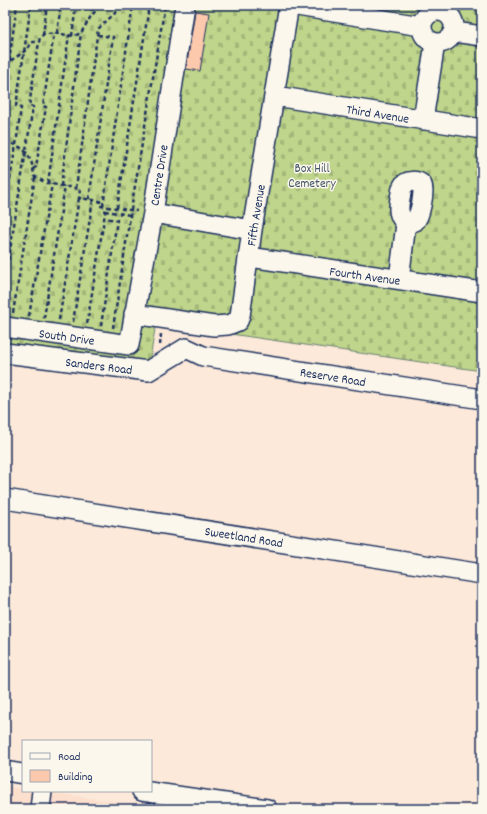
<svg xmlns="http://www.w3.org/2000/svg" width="487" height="814" viewBox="0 0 487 814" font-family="Dekko,sans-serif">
  <defs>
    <pattern id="cemetery-stones" width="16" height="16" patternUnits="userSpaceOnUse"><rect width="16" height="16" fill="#bfd58b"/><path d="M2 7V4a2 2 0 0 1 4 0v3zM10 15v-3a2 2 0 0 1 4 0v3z" fill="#a4b77a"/></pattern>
  </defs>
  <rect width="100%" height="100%" fill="#fce9d9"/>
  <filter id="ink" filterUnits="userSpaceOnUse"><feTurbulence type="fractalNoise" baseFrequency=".025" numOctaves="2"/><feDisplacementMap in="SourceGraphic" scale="8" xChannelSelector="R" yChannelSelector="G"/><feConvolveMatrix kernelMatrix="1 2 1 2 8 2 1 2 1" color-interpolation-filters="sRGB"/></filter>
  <g filter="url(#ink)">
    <!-- built -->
    <path fill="#fcdfcc" d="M 5,786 L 23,789 L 23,791 L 40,791 L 165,809 L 5,809 Z"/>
    <!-- cemetery -->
    <path fill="url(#cemetery-stones)" stroke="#6d8274" d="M 5,5 L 482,5 L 482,371 L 156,323 L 149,365 L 5,344 Z"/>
    <!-- building -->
    <path fill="#fdc9ad" stroke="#1b2f5e" d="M 195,11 L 209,13 L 200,71 L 186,69 Z"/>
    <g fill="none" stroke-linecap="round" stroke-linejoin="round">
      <defs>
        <path id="minor" d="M 291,5 L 421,26
          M422 27a16 16 0 1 1 32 0a16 16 0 1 1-32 0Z
          M 454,32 L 482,36
          M 275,96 L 482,129
          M 423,120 L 435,43
          M 153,213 L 252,230
          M 249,257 L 482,292
          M 399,279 L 406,224 C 398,215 398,210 400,198 C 401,195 401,189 403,186 C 406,180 418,180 422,185 C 425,191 420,217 415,221 C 413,222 409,223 406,224
          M 134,314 L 214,326 L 228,325 L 238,321 L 240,316 L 252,230 L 289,5
          M 5,327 L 129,345 L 153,213 L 185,5
          M 5,353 L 148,371 L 186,348 L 203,356 L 482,399
          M 5,499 L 482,574
          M 5,771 L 23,774
          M 142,791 L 267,809
          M 40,809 L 42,791"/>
      </defs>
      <!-- minor casing -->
      <use href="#minor" stroke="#1b2f5e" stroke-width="22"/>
      <!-- path -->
      <path stroke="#1b2f5e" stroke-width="2.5" stroke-dasharray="4 3" stroke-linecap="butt" d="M 76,7 L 93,9 L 94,5
        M 57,33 L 61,5
        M 43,35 L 47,5
        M 72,36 L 76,5
        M 9,61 L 17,5
        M 5,64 C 14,58 27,52 32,42 L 39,42 L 40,37 L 43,35 L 54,33 L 74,36 L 81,33 L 91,16 L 101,5
        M 5,80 L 8,62
        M 5,107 L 8,108 L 5,129
        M 5,142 C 26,146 32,156 34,176 L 46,183 L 80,189 L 79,198 L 100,201 L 100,206 L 137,211
        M 33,169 L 36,167 L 46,107 L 43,106 L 54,33
        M 48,183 L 69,35
        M 61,186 L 81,33
        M 76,188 L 98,29 L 115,13 L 119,5
        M 89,199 L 113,37 L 98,35
        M 103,206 L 133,5
        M 5,207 L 16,145 L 21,108 L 16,106 L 31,5
        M 117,208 L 148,13 L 147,5
        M 105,211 L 130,215
        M 5,281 L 33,107 L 29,106 L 39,42
        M 13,313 L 35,177
        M 29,316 L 52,184
        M 44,318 L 65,186
        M 59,320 L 79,198
        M 73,322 L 93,200
        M 87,324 L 106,207
        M 101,326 L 117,220 L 104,218
        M 113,328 L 131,210 L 165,5
        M 160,345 L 161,334"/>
      <!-- minor -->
      <use href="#minor" stroke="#fbf7ec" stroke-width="19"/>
    </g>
  </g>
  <g text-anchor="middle" stroke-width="3" stroke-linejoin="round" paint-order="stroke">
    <!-- street labels -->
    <g font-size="13" fill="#1b2f5e" stroke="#fbf7ec">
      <text transform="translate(378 113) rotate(9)" y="5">Third Avenue</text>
      <text transform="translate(158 175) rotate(-81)" y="5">Centre Drive</text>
      <text transform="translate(255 215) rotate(-81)" y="5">Fifth Avenue</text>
      <text transform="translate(365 275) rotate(8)" y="5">Fourth Avenue</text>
      <text transform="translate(67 336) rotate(8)" y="5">South Drive</text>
      <text transform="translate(99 365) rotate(7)" y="5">Sanders Road</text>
      <text transform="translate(333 376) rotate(9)" y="5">Reserve Road</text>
      <text transform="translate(244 536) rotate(9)" y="5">Sweetland Road</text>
    </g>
    <!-- park labels -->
    <g font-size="13" fill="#445869" stroke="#fbf7ec">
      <text x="312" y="172">Box Hill<tspan x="312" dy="15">Cemetery</tspan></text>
    </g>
  </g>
  <!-- margin -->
  <rect width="487" height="814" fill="none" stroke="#fbf7ec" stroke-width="20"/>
  <rect x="10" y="10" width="467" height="794" fill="none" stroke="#1b2f5e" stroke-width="1.5" filter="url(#ink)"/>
  <!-- legend -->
  <rect x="22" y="740" width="130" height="52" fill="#fbf7ec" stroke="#a1a7b3"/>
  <rect x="30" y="753" width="20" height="6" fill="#fbf7ec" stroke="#a1a7b3"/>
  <text x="58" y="760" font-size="12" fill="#1b2f5e">Road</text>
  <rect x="30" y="770" width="20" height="12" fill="#fdc9ad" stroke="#a1a7b3"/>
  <text x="58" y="780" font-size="12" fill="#1b2f5e">Building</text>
</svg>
